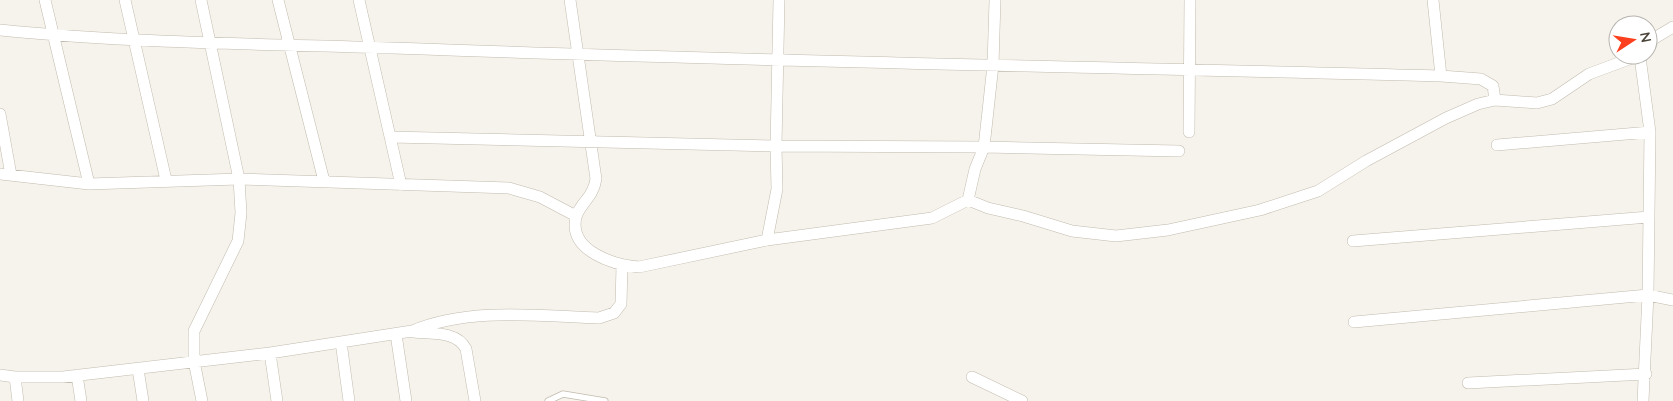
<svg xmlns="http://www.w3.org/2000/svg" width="1673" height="401" viewBox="0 0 1673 401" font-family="Quicksand,sans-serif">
  <rect width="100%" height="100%" fill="#f6f3ec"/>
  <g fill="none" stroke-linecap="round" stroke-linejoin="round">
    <defs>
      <path id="lane" d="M 548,401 L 563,394 L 605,401"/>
      <path id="street" d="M 45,0 L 89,184
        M 125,0 L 166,180
        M 201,0 L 239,179 L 241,213 L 238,241 L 194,331 L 194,361 L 202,401
        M 278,0 L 324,181
        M 359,0 L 401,185
        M 570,0 L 596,179 C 593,198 580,203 576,217 C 568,251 614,265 639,267 L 767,240 L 932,218 L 968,200 L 988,208 L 1023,216 L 1072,231 L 1116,236 L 1168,230 L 1260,210 L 1318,191 L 1366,161 L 1446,118 L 1478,104 L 1495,100 L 1537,103 L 1552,99 L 1589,74 L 1640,55
        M 1433,0 L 1441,76
        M 0,30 C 149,45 299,44 449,50 C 779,62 1110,67 1441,76 L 1481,79 L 1493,86 L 1495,100
        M 1648,42 L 1673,27
        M 1640,57 L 1650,132 L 1648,295 L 1643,401
        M 0,114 L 11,175
        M 1189,132 L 1190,0
        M 390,137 L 776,146 L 984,147 L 1179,151
        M 1497,145 L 1650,132
        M 0,174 L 89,184 L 239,179 L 509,188 L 540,197 L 576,216
        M 968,200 L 975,169 L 984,147 L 993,65 L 995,0
        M 767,240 L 777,189 L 776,146 L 779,0
        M 1353,241 L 1649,217
        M 1354,322 L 1648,295 L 1673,300
        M 414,332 C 432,334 457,331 466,349 L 475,401
        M 396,334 L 406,401
        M 341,342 L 349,401
        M 270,353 L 277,401
        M 138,369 L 143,401
        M 0,375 L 15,377 L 63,377 L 270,353 L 412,331 C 471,307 537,316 599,318 L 614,313 L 621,304 L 622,266
        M 77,375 L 81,401
        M 15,377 L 18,401
        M 972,377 L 1022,401
        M 1468,383 L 1646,374"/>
    </defs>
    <!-- lane casing -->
    <use href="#lane" stroke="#c2bbae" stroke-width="7"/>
    <!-- street casing -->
    <use href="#street" stroke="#c2bbae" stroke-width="12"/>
    <!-- lane -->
    <use href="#lane" stroke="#fff" stroke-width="5.5"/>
    <!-- street -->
    <use href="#street" stroke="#fff" stroke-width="11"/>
  </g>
  <!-- north arrow -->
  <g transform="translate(1633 40) rotate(78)"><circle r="24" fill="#ffffff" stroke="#b7b4b0"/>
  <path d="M0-4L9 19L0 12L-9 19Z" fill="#fc3f1d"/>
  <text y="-8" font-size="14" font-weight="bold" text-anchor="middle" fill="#4b4439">N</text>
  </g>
</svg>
